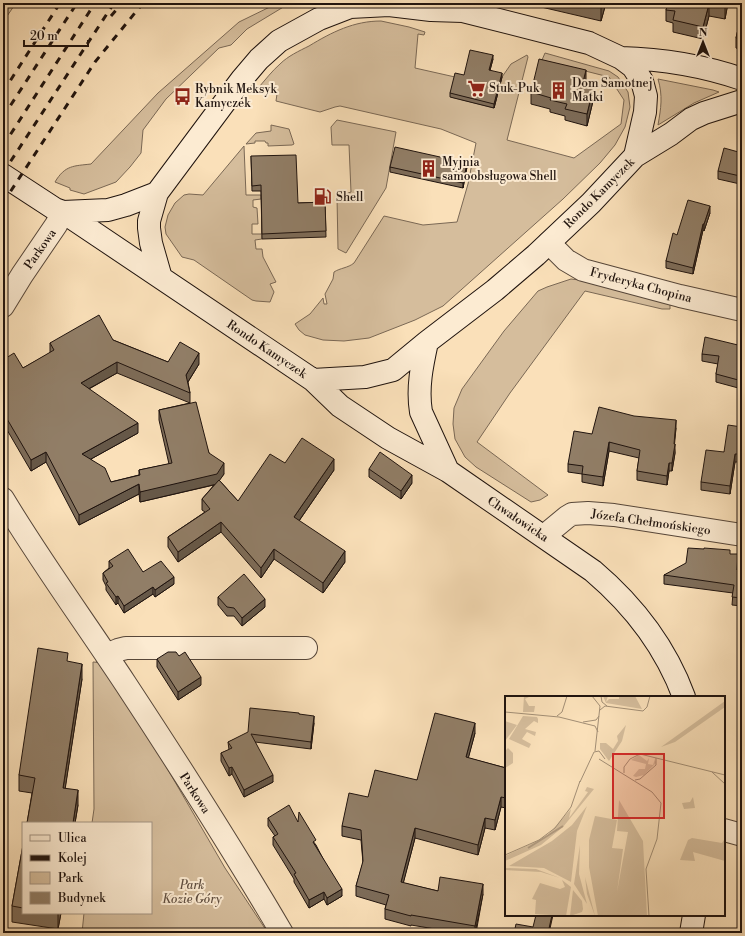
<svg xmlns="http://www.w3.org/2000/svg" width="745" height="936" viewBox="0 0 745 936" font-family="'Libre Bodoni',serif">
  <rect width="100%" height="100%" fill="#fae0b9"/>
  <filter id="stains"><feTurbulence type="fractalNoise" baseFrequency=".005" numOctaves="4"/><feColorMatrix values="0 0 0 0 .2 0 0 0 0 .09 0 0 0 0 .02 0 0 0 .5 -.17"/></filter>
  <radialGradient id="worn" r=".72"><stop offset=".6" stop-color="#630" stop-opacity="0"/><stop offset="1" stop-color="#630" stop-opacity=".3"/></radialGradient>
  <!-- green -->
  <path fill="#d5bd9c" stroke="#7a6855" d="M 3,3 L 16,3 L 3,22 Z
    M 278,3 L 290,3 L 247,29 L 231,45 L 219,48 L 166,99 L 143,130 L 141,153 L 130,167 L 116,182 L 84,194 L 70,190 L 70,188 L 55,182 C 65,165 74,166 91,164 L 158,93 L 239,22 Z
    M 381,21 L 409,27 L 425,32 L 424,35 L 418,34 L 415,68 L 455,77 L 451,97 L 494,108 L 502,77 L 511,64 L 527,55 L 528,57 L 507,140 L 574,158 L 621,124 L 624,100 L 609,77 L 542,60 L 545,53 L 609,71 L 618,77 L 628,92 L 630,107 L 625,127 L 615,145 L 600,163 L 563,199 L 443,306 L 415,320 L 369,338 L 344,341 L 323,340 L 305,335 L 299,330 L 295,324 L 310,314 L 323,298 L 324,304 L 327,304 L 325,294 L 333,279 L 334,272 C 340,268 348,268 354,263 L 384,216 L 423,225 L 457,222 L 468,184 L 476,143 L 441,129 L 340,106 L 335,107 L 320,112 L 276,101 L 277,94 L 260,91 L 259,87 C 266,79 272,71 280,64 C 288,56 299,51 309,46 C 332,32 354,21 381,21 Z
    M 658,79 L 713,90 L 719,92 L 694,103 L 658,125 C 661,108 663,96 658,79 Z
    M 337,120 L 396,132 L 386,188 L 346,253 L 338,249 L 337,197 L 351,192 L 349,145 L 332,145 L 331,127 Z
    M 271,125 L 289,129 L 294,144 L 292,145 L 268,146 L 268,143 L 266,143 L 265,141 L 255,141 L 255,143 L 246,144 L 256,133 L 271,131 Z
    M 244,146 L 246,195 L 261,195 L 261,199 L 253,200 L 253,207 L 257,208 L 258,224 L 252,224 L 252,234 L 262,234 L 262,239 L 255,240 L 256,249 L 262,249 L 263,257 L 276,282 L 270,284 L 274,292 L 270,302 L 256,301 L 252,300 L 194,260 L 182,257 L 166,234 L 165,227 L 168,215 L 175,203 L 184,195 L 189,194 L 203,195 Z
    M 571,279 L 588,281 L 670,301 L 670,309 L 662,309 L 585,291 L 510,393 L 477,442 L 548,495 L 540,500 L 531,502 L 476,467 L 465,457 L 455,439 L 453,424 L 454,408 L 462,389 L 475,371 L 504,331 L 538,291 L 547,287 Z
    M 93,662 L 106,663 L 225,868 L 268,933 L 82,933 L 84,913 L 151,913 L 151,823 L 92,823 L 94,809 Z"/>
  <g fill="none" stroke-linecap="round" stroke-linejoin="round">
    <defs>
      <path id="minor" d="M 549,243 L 566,260 L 583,270 L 680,296 L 742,310
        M 3,306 L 22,275 L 56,225 L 63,212
        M 3,499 C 41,562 84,621 125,683 C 179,765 232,848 282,933
        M 544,536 L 567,517 L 572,514 L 588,513 L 614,515 L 742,535
        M 106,655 L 118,650 L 126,648 L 306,648
        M 724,830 L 742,835"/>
      <path id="secondary" d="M 621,58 C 662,59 704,66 742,79
        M 635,156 L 671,134 L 691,119 L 704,113 L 742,101
        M 3,175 L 55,209 L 63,212 L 313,380 L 340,406 L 388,438 L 448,471 L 593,571 C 633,605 666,648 684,697
        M 63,212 L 108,210 L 126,205 L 157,193
        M 161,278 L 151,243 L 149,228 L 149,221 L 157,193 L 242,79 L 259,59 L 279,41 L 319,19 L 350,7 L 389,5 L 431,10 L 463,11 L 589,43 L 621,58 L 633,67 L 642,81 L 646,96 L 645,112 L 635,156 L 591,203 L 536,255 L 495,290 L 427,342 L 393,370 L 365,377 L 313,380
        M 427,342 C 422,365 417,388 421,412 L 448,471
        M 691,933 L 694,915"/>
    </defs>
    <!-- minor casing -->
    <use href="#minor" stroke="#564639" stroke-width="24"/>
    <!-- secondary casing -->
    <use href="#secondary" stroke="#1f130e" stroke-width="24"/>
    <!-- minor -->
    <use href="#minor" stroke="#fcebd2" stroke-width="22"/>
    <!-- secondary -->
    <use href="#secondary" stroke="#fcebd2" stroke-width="22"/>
    <!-- rail -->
    <path stroke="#1f130e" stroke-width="3" stroke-dasharray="7 7" stroke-linecap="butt" d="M 111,16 L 122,3
      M 3,92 L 60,3
      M 3,117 L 77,3
      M 3,146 L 95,3
      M 3,173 L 114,3
      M 3,203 L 95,62 L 143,3"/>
  </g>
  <!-- wall -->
  <path fill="#7d6c59" stroke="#1f130e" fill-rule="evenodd" d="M 524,3 L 606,3 L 601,21 Z
    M 668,3 L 728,3 L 725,19 L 709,16 L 703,39 L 673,32 L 673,23 L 666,21 L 666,10 Z
    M 742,12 L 742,50 L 736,48 L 736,38 Z
    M 493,59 L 490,70 L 502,77 L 494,108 L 450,97 L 450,93 L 464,75 Z
    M 586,82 L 585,87 L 593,101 L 587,126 L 565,120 L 565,116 L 550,112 L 550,109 L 531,104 L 531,92 Z
    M 742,153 L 742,176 L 740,184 L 718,179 L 718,171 Z
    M 251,156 L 298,203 L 325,202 L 326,237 L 262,239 L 261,191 L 252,191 Z
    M 390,167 L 467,167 L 463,188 L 390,172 Z
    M 710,213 L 704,231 L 703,230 L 693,274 L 666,268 L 666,261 L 677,235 Z
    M 742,264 L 742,285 L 739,284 L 739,277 Z
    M 113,340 L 168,362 L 199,364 L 188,382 L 190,393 L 190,403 L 209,453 L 224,474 L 219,480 L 238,501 L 285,463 L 334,470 L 299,521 L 345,562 L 323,593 L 274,559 L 261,578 L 221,532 L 178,562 L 168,547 L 168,537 L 205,512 L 202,510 L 202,499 L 214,485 L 140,502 L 139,494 L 79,525 L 46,462 L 31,471 L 3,423 L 3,360 L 23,368 L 50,353 L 50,343 ZM 117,373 L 190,403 L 159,410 L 159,420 L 169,464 L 139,470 L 139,475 L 111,482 L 91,459 L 138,433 L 89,389 Z
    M 742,346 L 742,389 L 716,382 L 716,374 L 718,364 L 702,361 L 702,354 Z
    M 742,427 L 741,462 L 735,462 L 730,494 L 701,490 L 701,482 L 724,452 Z
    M 676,428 L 674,444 L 675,453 L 672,471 L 669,471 L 667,485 L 637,480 L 637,471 L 639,458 L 609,451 L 603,486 L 582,482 L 582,474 L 568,472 L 568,464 L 592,434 Z
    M 369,469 L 412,483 L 401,499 L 369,477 Z
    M 730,554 L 738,563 L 738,570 L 742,570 L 742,606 L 732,605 L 733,593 L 664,584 L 664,575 Z
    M 109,561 L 143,572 L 174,584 L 155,597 L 153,594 L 124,613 L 118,603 L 116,605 L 106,590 L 106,586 L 103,580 L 103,573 L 109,568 Z
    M 218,597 L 265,607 L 242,626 L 234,616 L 227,616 L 218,605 Z
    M 157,659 L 201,685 L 178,700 L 157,667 Z
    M 68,662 L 82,679 L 65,788 L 78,805 L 75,823 L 27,823 L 32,793 L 19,791 L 19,775 Z
    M 299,714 L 314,723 L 311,749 L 255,742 L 273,782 L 244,797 L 232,774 L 229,776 L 221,761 L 221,753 L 229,750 L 228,742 Z
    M 475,733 L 468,758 L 506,768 L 506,808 L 501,807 L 495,830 L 485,828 L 478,855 L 415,838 L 403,883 L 438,891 L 483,894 L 476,933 L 459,933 L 411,925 L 411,926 L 385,919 L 385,909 L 386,905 L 356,896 L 356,886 L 363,863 L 361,840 L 342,836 L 342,826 L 368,797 L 417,780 Z
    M 268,818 L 298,822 L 316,845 L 342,896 L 327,905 L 324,899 L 309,908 L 294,882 L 294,879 L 273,845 L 273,837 L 275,836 L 268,826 Z
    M 23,845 L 23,913 L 61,913 L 58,929 L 12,922 L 12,906 Z"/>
  <!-- shaded-wall -->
  <path fill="#665848" stroke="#1f130e" d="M 602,3 L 606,3 L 601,21 L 601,6 Z
    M 726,3 L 728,3 L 725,19 L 725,7 Z
    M 709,4 L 709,16 L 703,39 L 703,27 Z
    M 493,55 L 493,59 L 489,74 L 489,70 Z
    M 586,70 L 586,82 L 582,98 L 582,86 Z
    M 502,73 L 502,77 L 494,108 L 494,104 Z
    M 593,89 L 593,101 L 587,126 L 587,114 Z
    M 467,163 L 467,167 L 463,188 L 463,183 Z
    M 742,168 L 742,176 L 740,184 L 740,176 Z
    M 710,206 L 710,213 L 704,231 L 704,224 Z
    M 703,224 L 703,230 L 693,274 L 693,268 Z
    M 199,353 L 199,364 L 186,385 L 186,375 Z
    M 117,362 L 117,373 L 81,393 L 81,383 Z
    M 676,420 L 676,428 L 674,450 L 675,444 L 675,453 L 672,471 L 672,463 Z
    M 138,423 L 138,433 L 82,464 L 82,454 Z
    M 609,442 L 609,451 L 603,486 L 603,477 Z
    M 742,447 L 742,455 L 741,462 L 741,454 Z
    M 46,452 L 46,462 L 31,471 L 31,460 Z
    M 735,454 L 735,462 L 730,494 L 730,486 Z
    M 334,459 L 334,470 L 294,528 L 294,517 Z
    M 224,463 L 224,474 L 217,484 L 140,502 L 140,492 Z
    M 669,463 L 669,471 L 667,485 L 667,476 Z
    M 412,475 L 412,483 L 401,499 L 401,491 Z
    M 139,484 L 139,494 L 79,525 L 79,515 Z
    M 221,522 L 221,532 L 178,562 L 178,552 Z
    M 274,549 L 274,559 L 261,578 L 261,568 Z
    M 345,551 L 345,562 L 323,593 L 323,583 Z
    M 174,577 L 174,584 L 155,597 L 155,590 Z
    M 153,587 L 153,594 L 124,613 L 124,606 Z
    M 118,596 L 118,603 L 116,605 L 116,597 Z
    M 265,599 L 265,607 L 242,626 L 242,618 Z
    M 82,664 L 82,679 L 63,803 L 63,788 Z
    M 201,677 L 201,685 L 178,700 L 178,692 Z
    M 314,716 L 314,723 L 311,749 L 311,742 Z
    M 475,723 L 475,733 L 466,767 L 466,757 Z
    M 232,767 L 232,774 L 229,776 L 229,768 Z
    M 273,775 L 273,782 L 244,797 L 244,790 Z
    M 78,790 L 78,805 L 75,823 L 73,823 Z
    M 501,797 L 501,807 L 495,830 L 495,820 Z
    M 485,818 L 485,828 L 478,855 L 478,845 Z
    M 415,828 L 415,838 L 401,892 L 401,882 Z
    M 483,884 L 483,894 L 475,933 L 475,926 Z
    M 342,889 L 342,896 L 327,905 L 327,898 Z
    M 324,892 L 324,899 L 309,908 L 309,900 Z
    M 58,913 L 61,913 L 58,929 Z
    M 552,915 L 553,915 L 549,933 L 548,933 Z"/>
  <!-- building -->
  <path fill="#917e67" stroke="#1f130e" d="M 588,3 L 602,3 L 601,6 Z
    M 668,3 L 726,3 L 725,7 L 709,4 L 703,27 L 673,20 L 675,11 L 666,10 Z
    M 742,12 L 742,39 L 736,38 Z
    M 470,50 L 493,55 L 489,70 L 502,73 L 494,104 L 450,93 L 455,73 L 464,75 Z
    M 539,59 L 586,70 L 582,86 L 593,89 L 587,114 L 565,109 L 567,104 L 550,100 L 551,98 L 531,92 Z
    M 395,147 L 467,163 L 463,183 L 390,167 Z
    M 724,148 L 742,153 L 742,168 L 740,176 L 718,171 Z
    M 296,155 L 298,203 L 325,202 L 326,231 L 262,234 L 261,185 L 252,186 L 251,156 Z
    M 688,200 L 710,206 L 704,224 L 703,224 L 693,268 L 666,261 L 673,233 L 677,235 Z
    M 742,264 L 742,277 L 739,277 Z
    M 99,315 L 113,340 L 168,362 L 180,342 L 199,353 L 186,375 L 190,393 L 117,362 L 81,383 L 138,423 L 82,454 L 105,468 L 111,482 L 140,475 L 139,470 L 172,463 L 159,410 L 196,402 L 209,453 L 224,463 L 217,474 L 140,492 L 139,484 L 79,515 L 46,452 L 31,460 L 3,412 L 3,360 L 14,353 L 23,368 L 54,350 L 50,343 Z
    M 705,337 L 742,346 L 742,381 L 716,374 L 719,356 L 702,354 Z
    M 599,407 L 634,416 L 676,420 L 674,444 L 675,444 L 672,463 L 669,463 L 667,476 L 637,471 L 640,450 L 609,442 L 603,477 L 582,474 L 583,466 L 568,464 L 574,431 L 592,434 Z
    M 728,425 L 742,427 L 742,447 L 741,454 L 735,454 L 730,486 L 701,482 L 706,450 L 724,452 Z
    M 302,438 L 334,459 L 294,517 L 345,551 L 323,583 L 274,549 L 261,568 L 221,522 L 178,552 L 168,537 L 210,509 L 202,499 L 219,480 L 238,501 L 270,454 L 285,463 Z
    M 380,452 L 412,475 L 401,491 L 369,469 Z
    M 688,548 L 704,549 L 704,548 L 730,550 L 730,554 L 738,554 L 737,570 L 742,570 L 742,598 L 732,597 L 734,585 L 664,575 L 686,563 Z
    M 128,549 L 143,572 L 161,561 L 174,577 L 155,590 L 153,587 L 124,606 L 118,596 L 116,597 L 106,583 L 108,582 L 103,573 L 113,566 L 109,561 Z
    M 244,574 L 265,599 L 242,618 L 234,608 L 227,607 L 218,597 Z
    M 38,648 L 68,653 L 67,661 L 82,664 L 63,788 L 78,790 L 73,823 L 27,823 L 35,778 L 19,775 Z
    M 168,652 L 176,652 L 179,656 L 185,652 L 201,677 L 178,692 L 157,659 Z
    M 250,708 L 299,713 L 299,714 L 314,716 L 311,742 L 251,734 L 273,775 L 244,790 L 232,767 L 229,768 L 221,753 L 232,748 L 228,742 L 248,732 Z
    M 435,713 L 475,723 L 466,757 L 506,768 L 506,798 L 501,797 L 495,820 L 485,818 L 478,845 L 415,828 L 401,882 L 438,891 L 440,877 L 483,884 L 475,926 L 411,915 L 411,916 L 385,909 L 389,895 L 356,886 L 363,861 L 361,830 L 342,826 L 349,793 L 368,797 L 375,770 L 417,780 Z
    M 289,805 L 298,822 L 299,812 L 316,840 L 313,842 L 342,889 L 327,898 L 324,892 L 309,900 L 294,874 L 296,873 L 273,837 L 278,834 L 268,818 Z
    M 23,845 L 23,908 L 12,906 Z
    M 536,915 L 552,915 L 548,933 L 514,933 L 516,924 L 533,927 Z"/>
  <!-- icons -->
  <defs>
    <symbol id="supermarket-bare" viewBox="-9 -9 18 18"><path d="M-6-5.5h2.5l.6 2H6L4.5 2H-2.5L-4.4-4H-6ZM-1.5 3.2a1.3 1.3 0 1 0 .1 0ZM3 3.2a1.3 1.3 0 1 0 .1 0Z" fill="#8f2418" stroke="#fcebd2" stroke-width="2.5" paint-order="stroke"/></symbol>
    <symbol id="building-bare" viewBox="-9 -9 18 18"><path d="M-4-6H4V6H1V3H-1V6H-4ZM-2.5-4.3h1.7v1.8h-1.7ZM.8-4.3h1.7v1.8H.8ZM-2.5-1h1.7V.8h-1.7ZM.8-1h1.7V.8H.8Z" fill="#8f2418" stroke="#fcebd2" stroke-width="2.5" paint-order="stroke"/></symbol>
    <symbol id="bus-bare" viewBox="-9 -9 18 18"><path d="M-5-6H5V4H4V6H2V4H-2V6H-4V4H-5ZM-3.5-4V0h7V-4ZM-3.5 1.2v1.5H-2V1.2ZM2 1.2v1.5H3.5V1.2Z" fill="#8f2418" stroke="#fcebd2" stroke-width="2.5" paint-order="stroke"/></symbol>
    <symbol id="fuel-bare" viewBox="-9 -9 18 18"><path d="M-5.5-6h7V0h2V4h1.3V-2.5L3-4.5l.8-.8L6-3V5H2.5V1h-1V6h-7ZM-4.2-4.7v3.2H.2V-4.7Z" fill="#8f2418" stroke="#fcebd2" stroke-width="2.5" paint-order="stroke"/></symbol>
  </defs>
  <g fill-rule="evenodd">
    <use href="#supermarket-bare" x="464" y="76" width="25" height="25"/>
    <use href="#building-bare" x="546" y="78" width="25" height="25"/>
    <use href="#bus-bare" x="170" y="84" width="25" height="25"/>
    <use href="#building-bare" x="416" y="156" width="25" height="25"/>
    <use href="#fuel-bare" x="310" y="184" width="25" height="25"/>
  </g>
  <g text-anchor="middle" stroke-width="4" stroke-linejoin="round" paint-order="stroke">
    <!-- poi labels -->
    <g font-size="12" fill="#1f130e" stroke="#fcebd2" text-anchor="start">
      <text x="572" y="87">Dom Samotnej<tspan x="572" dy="14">Matki</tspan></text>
      <text x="489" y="92">Stuk-Puk</text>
      <text x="195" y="93">Rybnik Meksyk<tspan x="195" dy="14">Kamyczek</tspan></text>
      <text x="442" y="166">Myjnia<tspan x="442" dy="14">samoobsługowa Shell</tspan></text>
      <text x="336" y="201">Shell</text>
    </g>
    <!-- street labels -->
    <g font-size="12" fill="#1f130e" stroke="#fcebd2">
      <text transform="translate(599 193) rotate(-45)" y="4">Rondo Kamyczek</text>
      <text transform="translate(40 249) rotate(-55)" y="4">Parkowa</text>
      <text transform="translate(641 285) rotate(15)" y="4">Fryderyka Chopina</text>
      <text transform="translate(267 349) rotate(34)" y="4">Rondo Kamyczek</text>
      <text transform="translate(518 519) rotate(34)" y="4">Chwałowicka</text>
      <text transform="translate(651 522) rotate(8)" y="4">Józefa Chełmońskiego</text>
      <text transform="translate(195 793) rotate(57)" y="4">Parkowa</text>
    </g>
    <!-- park labels -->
    <g font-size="12" font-style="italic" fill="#5f4e40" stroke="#fcebd2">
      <text x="192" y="889">Park<tspan x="192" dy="14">Kozie Góry</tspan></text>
    </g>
  </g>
  <!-- overview -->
  <g transform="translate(505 696)">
    <rect width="220" height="220" fill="#fae0b9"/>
    <path d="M 19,0 L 26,0 L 20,3 L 24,10 L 30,10 L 29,16 L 18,16 ZM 98,0 L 103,0 L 101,6 L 104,3 L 114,3 L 114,0 L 130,0 L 137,13 L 101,7 ZM 220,5 L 220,11 L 170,46 L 156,51 ZM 18,20 L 32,21 L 33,23 L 33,27 L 29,25 L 20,33 L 31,36 L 30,40 L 22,36 L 17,43 L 26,48 L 24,52 L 4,43 ZM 0,25 L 12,29 L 0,45 ZM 121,29 L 117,45 L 104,65 L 95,53 L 95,47 L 101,47 L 108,53 L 113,45 L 112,40 ZM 3,52 L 8,57 L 8,67 L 0,72 L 0,55 ZM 134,59 L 142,65 L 144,62 L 143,68 L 148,69 L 150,63 L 151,67 L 139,79 L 131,81 L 128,80 L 134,73 L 140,73 L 141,68 L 126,64 ZM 82,91 L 89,93 L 58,131 L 36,149 L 0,165 L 0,160 L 41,141 L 66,113 L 64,122 L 83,96 L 80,95 ZM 188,101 L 190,112 L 179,113 L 177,107 L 185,106 ZM 114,104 L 138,145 L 142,220 L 93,220 L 84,171 L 84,144 L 90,120 L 112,124 L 107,152 L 118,153 L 112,196 L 123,136 L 112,135 ZM 82,110 L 72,135 L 66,186 L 39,172 L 4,170 L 47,145 L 67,129 ZM 187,142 L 217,147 L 219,144 L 220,165 L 188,156 L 190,165 L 175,164 L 183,144 ZM 75,149 L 74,178 L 82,208 L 69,188 ZM 78,164 L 80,181 L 90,220 L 82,198 ZM 0,172 L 31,173 L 55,182 L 36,176 L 0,174 ZM 57,184 L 66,191 L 61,220 L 30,218 L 31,204 L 27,203 L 35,187 L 55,193 L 60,191 ZM 68,194 L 77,205 L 78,213 L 77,216 L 65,220 Z" fill="#d5bd9c"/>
    <path fill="none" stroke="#b09a7f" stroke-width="2" d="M 23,152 L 58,130"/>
    <path fill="none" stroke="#a28e75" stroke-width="1" d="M 87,0 L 95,10 L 90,55M 96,0 L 97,6 L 102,10M 95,14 L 100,10 L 138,15 L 142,11 L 145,0M 0,16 L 54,21 L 90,30 L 93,36M 52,20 L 57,16 L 62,0M 78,26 L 91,24 L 94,20M 94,63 L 147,96 L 156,107 L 152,143 L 141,173 L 144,220M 207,76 L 220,88M 119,77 L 119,71 L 125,63 L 135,58 L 220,79M 130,84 L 135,83 L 151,69 L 151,62M 75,86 L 89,56 L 94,55 L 100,63M 0,159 L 34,144 L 50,132 L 66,111 L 75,85"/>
    <path fill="#d62828" fill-opacity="0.15" stroke="#d62828" stroke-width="2" d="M 108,58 L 159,58 L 159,122 L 108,122 Z"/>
    <rect width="220" height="220" fill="none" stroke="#1f130e" stroke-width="2"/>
  </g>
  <!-- margin -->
  <rect width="745" height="936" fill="none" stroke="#fae0b9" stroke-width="16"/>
  <rect x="4" y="4" width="737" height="928" fill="none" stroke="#1f130e" stroke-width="2"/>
  <rect x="8" y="8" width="729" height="920" fill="none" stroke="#1f130e"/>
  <!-- legend -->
  <rect x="22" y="822" width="130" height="92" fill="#fcebd2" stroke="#a49584"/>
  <rect x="30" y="835" width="20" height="6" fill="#fcebd2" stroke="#a49584"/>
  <text x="58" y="842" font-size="12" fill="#1f130e">Ulica</text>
  <rect x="30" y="855" width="20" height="6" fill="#1f130e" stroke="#a49584"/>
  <text x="58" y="862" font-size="12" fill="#1f130e">Kolej</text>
  <rect x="30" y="872" width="20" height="12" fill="#d5bd9c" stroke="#a49584"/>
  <text x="58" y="882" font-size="12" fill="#1f130e">Park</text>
  <rect x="30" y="892" width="20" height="12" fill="#917e67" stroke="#a49584"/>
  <text x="58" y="902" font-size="12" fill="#1f130e">Budynek</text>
  <!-- north arrow -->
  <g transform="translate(703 42)" stroke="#fcebd2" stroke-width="3" paint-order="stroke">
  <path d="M0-3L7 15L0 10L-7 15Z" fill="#1f130e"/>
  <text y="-6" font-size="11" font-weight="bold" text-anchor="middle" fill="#1f130e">N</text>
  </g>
  <!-- scale -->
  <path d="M24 40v6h64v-6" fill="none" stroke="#1f130e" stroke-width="2"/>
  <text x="30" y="40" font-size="12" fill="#1f130e" stroke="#fcebd2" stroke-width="3" paint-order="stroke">20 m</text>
  <rect width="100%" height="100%" filter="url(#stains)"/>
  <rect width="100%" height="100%" fill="url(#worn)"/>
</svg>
